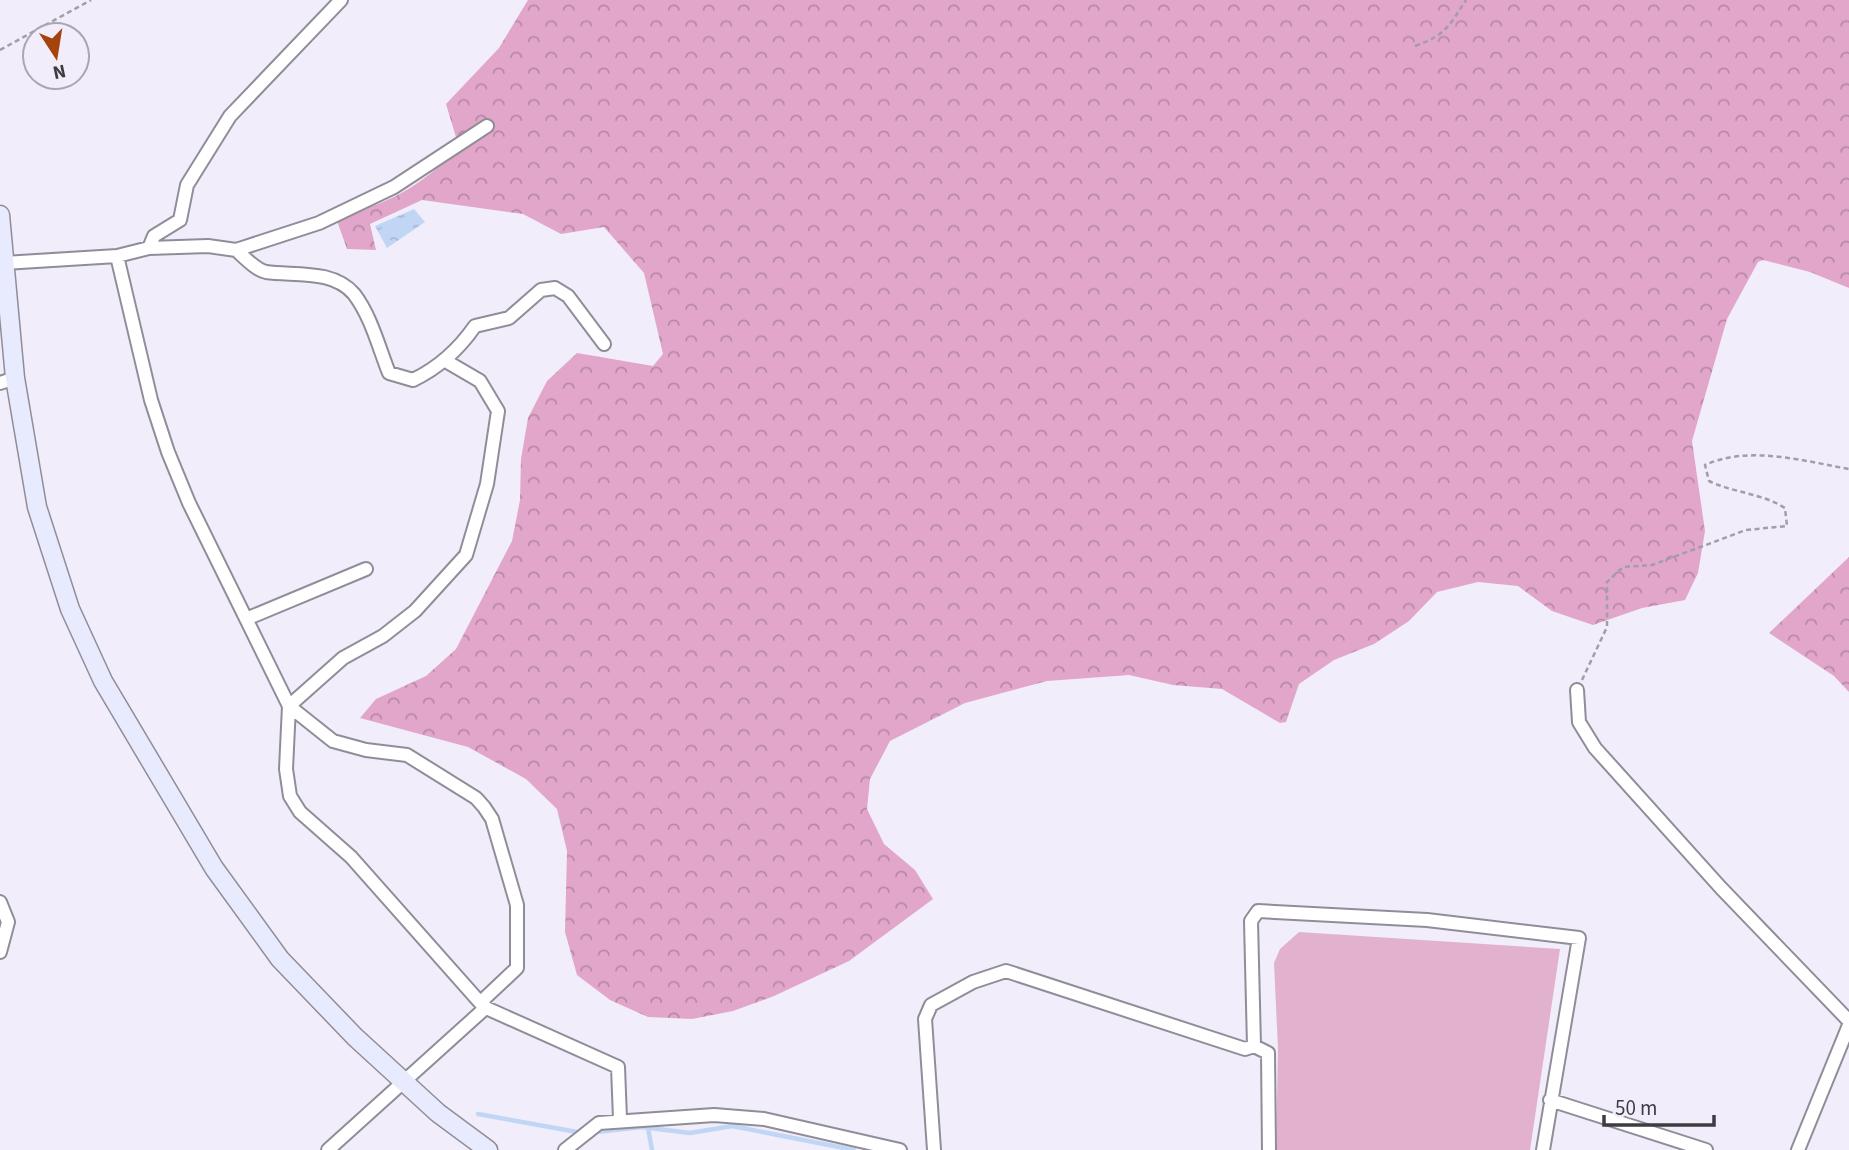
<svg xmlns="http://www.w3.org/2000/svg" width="1849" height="1150" viewBox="0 0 1849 1150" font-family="'Source Sans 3',sans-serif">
  <defs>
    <pattern id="forest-crowns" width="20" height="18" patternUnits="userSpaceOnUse" patternTransform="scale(1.75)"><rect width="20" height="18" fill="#e1a6ca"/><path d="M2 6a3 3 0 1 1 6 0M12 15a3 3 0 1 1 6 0" fill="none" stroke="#b888a6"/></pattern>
    <pattern id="water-ripples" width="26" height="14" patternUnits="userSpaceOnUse" patternTransform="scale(1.75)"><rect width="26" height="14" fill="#c1d5f5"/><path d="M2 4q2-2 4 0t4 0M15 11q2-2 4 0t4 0" fill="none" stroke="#a7b8d3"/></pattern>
  </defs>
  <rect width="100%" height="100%" fill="#f1edfa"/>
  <!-- forest -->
  <path fill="url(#forest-crowns)" d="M 528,0 L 1849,0 L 1849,288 L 1810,272 L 1763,260 L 1758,262 L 1727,319 L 1692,441 L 1705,531 L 1698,573 L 1685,600 L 1642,608 L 1593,625 L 1552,611 L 1518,586 L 1478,582 L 1437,592 L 1409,621 L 1374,644 L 1334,660 L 1299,684 L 1286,722 L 1280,723 L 1222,689 L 1173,685 L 1129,675 L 1047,681 L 965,703 L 890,741 L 870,779 L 867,809 L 884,844 L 915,870 L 933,899 L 849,961 L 774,996 L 733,1011 L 692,1019 L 648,1017 L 610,1000 L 577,975 L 565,932 L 567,851 L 557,809 L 526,779 L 468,747 L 360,718 L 376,699 L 426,676 L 456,649 L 512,541 L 520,500 L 521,459 L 528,418 L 547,381 L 577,353 L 653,366 L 663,354 L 644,273 L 604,227 L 561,234 L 523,214 L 422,200 L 370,224 L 376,250 L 347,249 L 336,218 C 389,203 420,188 459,147 L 446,104 L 499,48 Z
    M 1849,557 L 1849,692 L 1834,676 L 1769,633 Z"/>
  <!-- park -->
  <path fill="#e1b1ce" d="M 1299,932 L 1560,949 L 1530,1150 L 1276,1150 L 1278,1049 L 1274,963 L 1280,949 Z"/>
  <!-- water -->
  <path fill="url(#water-ripples)" d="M 414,209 L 425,222 L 387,248 L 375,226 Z"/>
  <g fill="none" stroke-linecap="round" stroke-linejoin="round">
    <!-- stream -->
    <path stroke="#c1d5f5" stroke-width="4.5" d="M 478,1114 L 577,1132
      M 648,1128 L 652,1150
      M 597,1132 L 642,1127 L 690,1133 L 732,1126 L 854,1150"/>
    <defs>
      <path id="street" d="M 149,248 L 208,246 L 236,250 L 319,223 L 394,187 L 487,126
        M 236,250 C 244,257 256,270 266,272 C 294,276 333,269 354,294 C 371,316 379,348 389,373 L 413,380 C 438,368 459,349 475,326 L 509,318 L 541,290 L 555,288 L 568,296 L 604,344
        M 117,256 L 151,400 L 168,452 L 189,503 L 289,706 L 333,741 L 366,750 L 407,755 L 476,798 L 484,807 L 492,819 L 517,905 L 517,968 L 484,999 L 482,1011 L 328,1150
        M 4,263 L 117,256 L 149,248 L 154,236 L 180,220 L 187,185 L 230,116 L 341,0
        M 444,360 L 480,381 L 498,411 L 487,484 L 466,555 L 415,611 L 383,636 L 343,658 L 289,706 L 286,769 L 290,796 L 300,812 L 351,857 L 484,1007 L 618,1067 L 620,1119
        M 0,383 L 15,378
        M 246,619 L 366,569
        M 1577,690 L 1579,722 L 1595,748 L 1721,888 L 1849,1021
        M 0,902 L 8,922 L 0,952
        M 1254,1046 L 1251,921 L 1258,911 L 1427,920 L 1579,938 L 1543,1150
        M 1550,1100 L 1706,1150
        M 565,1150 L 599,1123 L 714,1115 L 764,1119 L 900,1150
        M 934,1150 L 925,1019 L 931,1005 L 973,982 L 1006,971 L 1245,1049 L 1254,1046 L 1268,1053 L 1269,1150
        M 1798,1150 L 1849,1025"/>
      <path id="secondary" d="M 0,215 L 15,378 L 37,507 L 70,609 L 103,681 L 214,868 L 280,959 L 355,1037 L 438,1113 L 488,1150"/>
    </defs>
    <!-- street casing -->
    <use href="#street" stroke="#918d98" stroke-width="16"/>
    <!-- secondary casing -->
    <use href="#secondary" stroke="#918d98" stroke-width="21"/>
    <!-- path -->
    <path stroke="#a19ea7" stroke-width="2.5" stroke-dasharray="5 3.5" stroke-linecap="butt" d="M 1415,46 C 1446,35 1449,26 1466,0
      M 0,50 L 91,0
      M 1582,680 L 1607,627 L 1607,582 L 1623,567 L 1652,565 L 1746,530 L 1787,526 L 1785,508 C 1761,493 1734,493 1709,481 L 1705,465 C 1748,445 1804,461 1849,469"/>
    <!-- street -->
    <use href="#street" stroke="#fff" stroke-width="12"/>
    <!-- secondary -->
    <use href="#secondary" stroke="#e8eafd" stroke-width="18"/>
  </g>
  <!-- north arrow -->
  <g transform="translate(56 56) rotate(168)"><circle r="33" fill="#f1edfa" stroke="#a9a6b0" stroke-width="2"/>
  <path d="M0-5L12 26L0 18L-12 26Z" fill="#a6430d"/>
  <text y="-10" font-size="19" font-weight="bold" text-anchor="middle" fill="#3d3c41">N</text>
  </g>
  <!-- scale -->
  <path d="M1604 1115v10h110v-10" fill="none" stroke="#3d3c41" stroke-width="3.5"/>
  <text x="1615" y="1115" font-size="21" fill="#3d3c41" stroke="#f1edfa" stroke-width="5" paint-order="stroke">50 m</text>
</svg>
